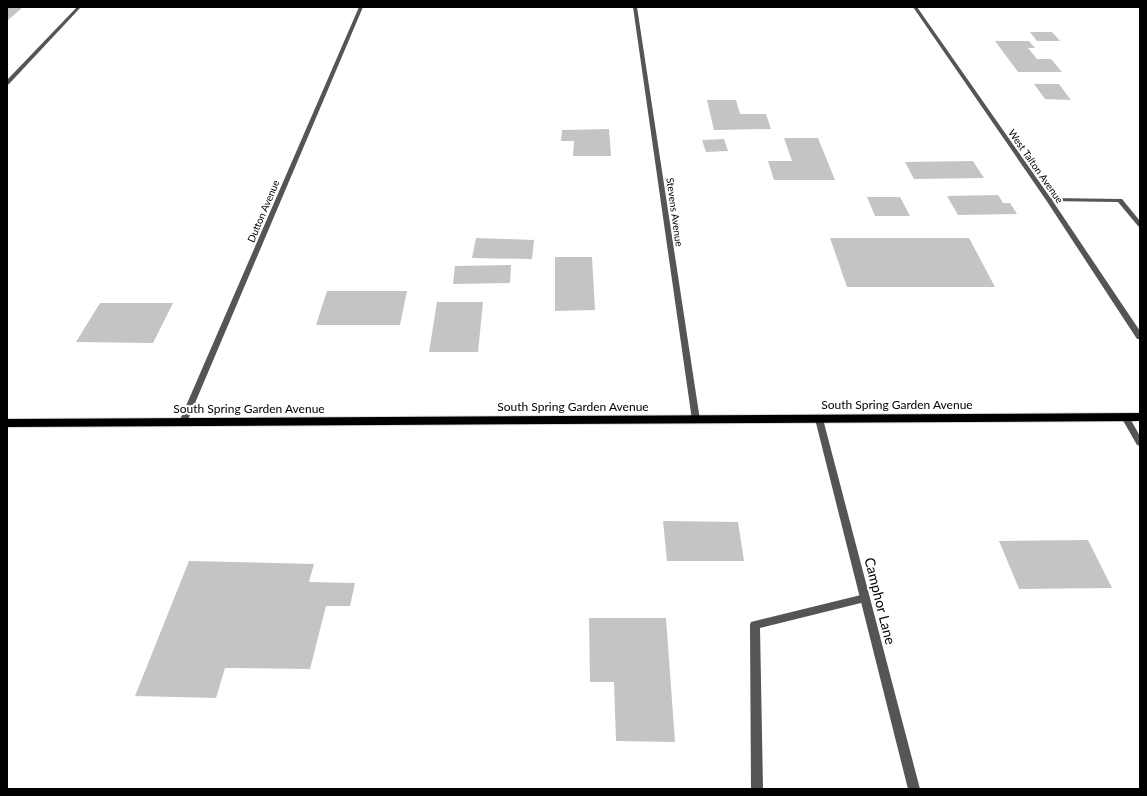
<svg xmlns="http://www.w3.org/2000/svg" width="1147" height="796" viewBox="0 0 1147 796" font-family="Lato,sans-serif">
  <rect width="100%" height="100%" fill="#fff"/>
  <!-- building -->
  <path fill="#c4c4c4" d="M 7,7 L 23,7 L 7,21 Z
    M 1030,32 L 1052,32 L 1060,41 L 1037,41 Z
    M 995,41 L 1029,41 L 1035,48 L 1028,48 L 1037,59 L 1051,59 L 1062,72 L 1018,72 Z
    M 1034,84 L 1059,84 L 1071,100 L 1045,99 Z
    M 707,100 L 736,100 L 740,114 L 766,114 L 771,129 L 714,130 Z
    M 609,129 L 611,156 L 573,156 L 574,141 L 561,141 L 562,130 Z
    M 784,138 L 818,138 L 835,180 L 774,180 L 768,161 L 792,161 Z
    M 724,139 L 728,151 L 706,152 L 702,140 Z
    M 973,161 L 984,178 L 914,179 L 905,162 Z
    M 998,195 L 1003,203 L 1010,203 L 1017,214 L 958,215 L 947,196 Z
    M 867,197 L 900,197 L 910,216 L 875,216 Z
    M 476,238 L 534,240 L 532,259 L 472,258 Z
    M 830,238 L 969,238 L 995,287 L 847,287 Z
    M 555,257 L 592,257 L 595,310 L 555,311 Z
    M 511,265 L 510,283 L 453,284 L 455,266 Z
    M 327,291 L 407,291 L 400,325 L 316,325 Z
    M 437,302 L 483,302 L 478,352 L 429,352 Z
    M 100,303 L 173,303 L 153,343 L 76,342 Z
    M 663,521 L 738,522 L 744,561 L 667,561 Z
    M 1088,540 L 1112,588 L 1019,589 L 999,541 Z
    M 189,561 L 314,564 L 309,582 L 355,583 L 350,606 L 326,606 L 310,669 L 225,668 L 216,698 L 135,696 Z
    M 589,618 L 666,618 L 675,742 L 616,741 L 614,682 L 590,682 Z"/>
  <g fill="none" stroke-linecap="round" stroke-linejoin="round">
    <defs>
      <path id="trunk" d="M 1140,413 L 1140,421 L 7,427 L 7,419 Z"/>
    </defs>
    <!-- trunk casing -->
    <use href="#trunk" stroke="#dbdbdb" stroke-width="2"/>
    <!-- service -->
    <path fill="#555" fill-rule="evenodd" d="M 1049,198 L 1122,199 L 1140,221 L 1140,227 L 1138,226 L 1118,202 L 1047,201 L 1047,199 Z
      M 1125,414 L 1128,415 L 1140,436 L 1140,446 L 1137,445 L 1121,417 Z
      M 865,594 L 868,595 L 870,598 L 868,601 L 865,602 L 760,628 L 763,789 L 751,789 L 750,625 L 751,622 Z"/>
    <!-- minor -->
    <path fill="#555" fill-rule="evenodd" d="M 359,7 L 363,7 L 187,422 L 186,424 L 180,424 L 179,422 Z
      M 633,7 L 637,7 L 700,420 L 696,423 L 692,420 Z
      M 913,7 L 917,7 L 1052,200 L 1140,331 L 1140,339 L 1137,339 L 1046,200 Z
      M 819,416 L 823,419 L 920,789 L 908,789 L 815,419 Z"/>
    <!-- tertiary -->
    <path fill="#555" fill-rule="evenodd" d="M 77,7 L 81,7 L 9,84 L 7,85 L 7,80 Z"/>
    <!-- trunk -->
    <use href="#trunk" fill="#000" fill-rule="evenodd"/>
  </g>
  <g text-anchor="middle" stroke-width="4" stroke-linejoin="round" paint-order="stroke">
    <!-- far-street labels -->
    <g font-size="10" fill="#000" stroke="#fff">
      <text transform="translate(1036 166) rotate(55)" y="4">West Talton Avenue</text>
      <text transform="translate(263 211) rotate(-67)" y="4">Dutton Avenue</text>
      <text transform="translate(675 212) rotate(82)" y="4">Stevens Avenue</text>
    </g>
    <!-- street labels -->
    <g font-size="12" fill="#000" stroke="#fff">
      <text x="897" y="409">South Spring Garden Avenue</text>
      <text x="573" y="411">South Spring Garden Avenue</text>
      <text x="249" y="413">South Spring Garden Avenue</text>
    </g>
    <!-- near-street labels -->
    <g font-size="14" fill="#000" stroke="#fff">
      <text transform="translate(880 601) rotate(76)" y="5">Camphor Lane</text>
    </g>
  </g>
  <!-- border -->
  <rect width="1147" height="796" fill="none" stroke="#000000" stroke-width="16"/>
</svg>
